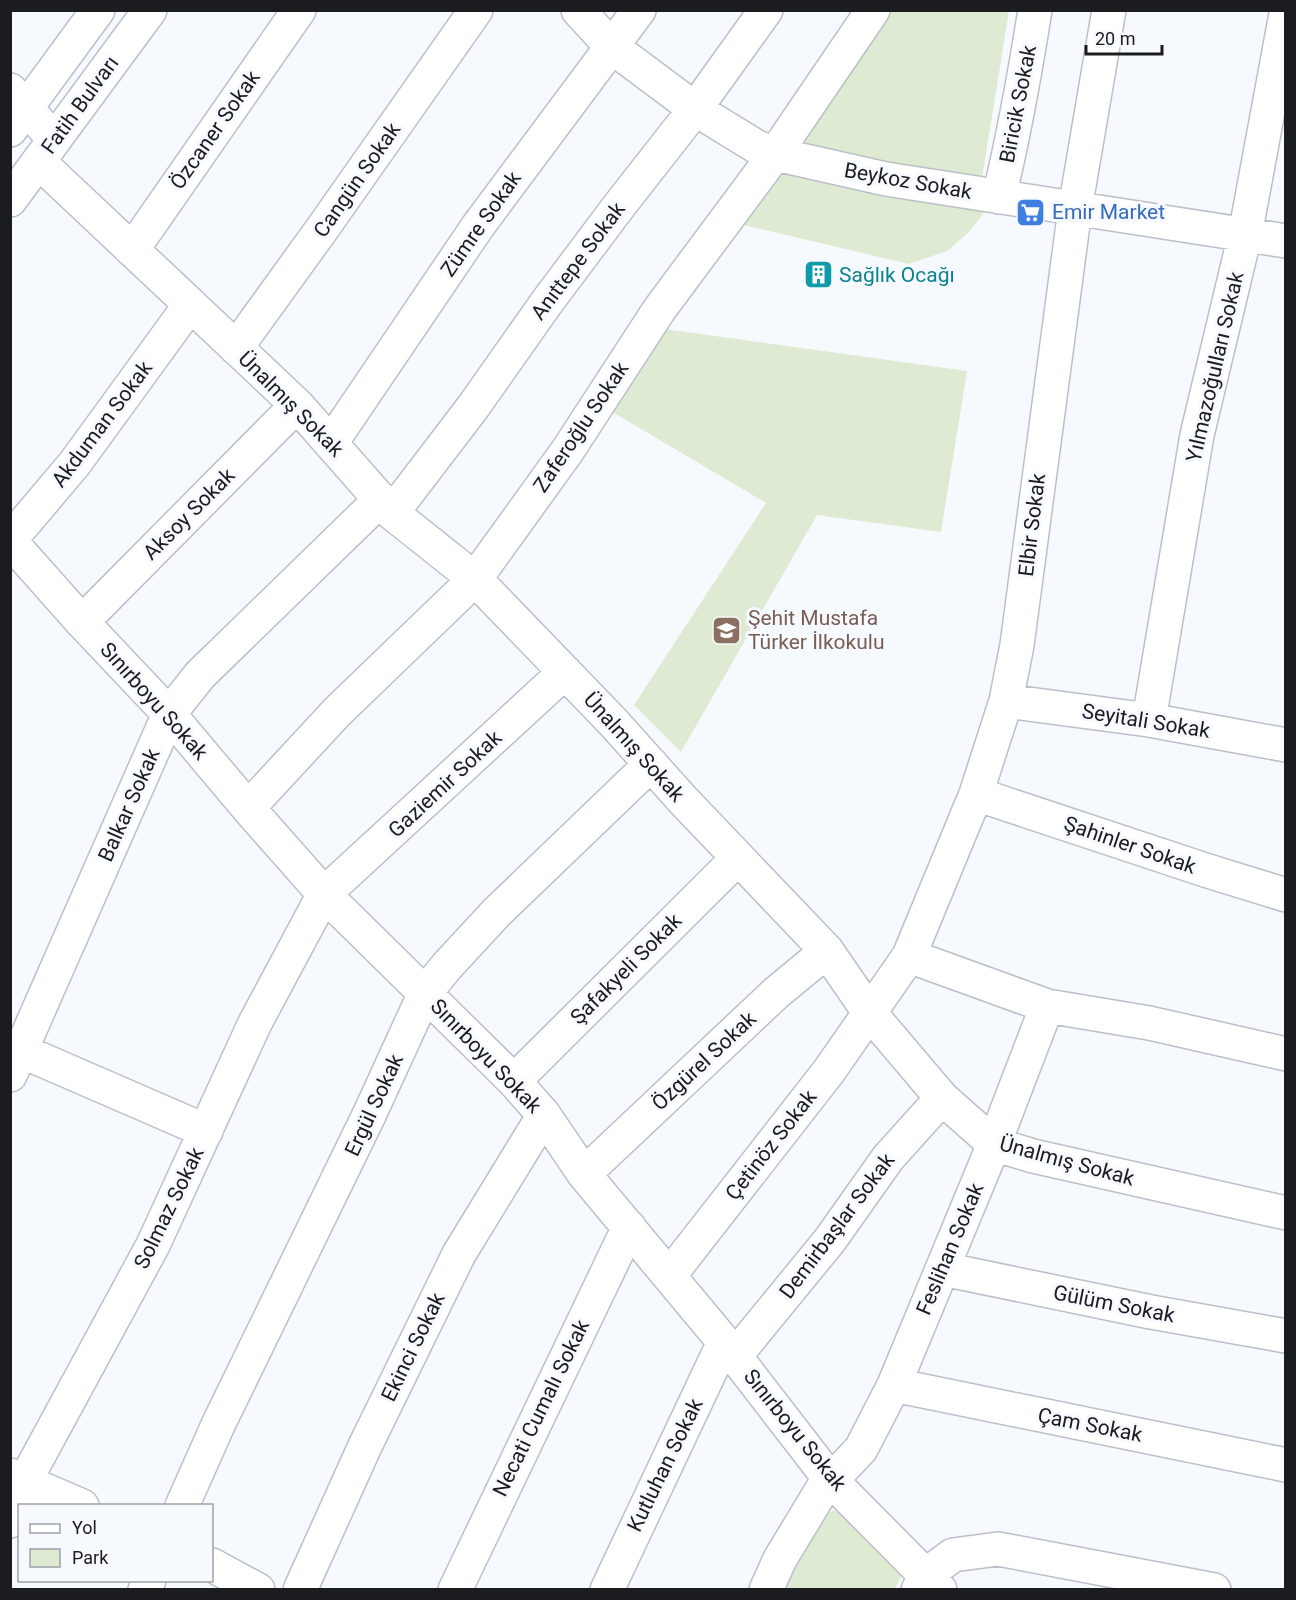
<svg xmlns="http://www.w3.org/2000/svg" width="1296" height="1600" viewBox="0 0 1296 1600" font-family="Roboto,sans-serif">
  <rect width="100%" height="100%" fill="#f6f9fe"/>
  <!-- green -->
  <path fill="#deebd2" d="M 890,11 L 1009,11 L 982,178 L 797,147 Z
    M 784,156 L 988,206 L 980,218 L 967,234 L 947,251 L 909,264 L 735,223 Z
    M 657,328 L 967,371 L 941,532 L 817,515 L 681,752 L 634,705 L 766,503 L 604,407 Z
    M 835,1510 L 904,1570 L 895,1589 L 783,1590 L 817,1517 Z"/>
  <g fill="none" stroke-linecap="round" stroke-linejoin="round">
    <defs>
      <path id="minor" d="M 578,10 L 612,47 L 695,109 L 757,147 L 775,154 L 886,179 L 1286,241
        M 10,90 L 54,139
        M 39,162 L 297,405 L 392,513 L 475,579 L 613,722 L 682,799 L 827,951 L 869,1012 L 942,1098 L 994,1144 L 1033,1156 L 1286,1213
        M 999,197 C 1014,135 1025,73 1035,10
        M 132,250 L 299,10
        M 236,348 L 322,229 L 476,10
        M 331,443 L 478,226 L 639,10
        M 392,513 L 473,407 L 547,302 L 619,206 L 695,109 L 766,10
        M 10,540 L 75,463 L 190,305
        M 10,541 L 82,622 L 169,714 L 248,808 L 324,894 L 514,1081 L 544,1115 L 584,1174 L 724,1342 L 829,1478 L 940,1590
        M 82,622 L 297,405
        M 1006,701 L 1149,720 L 1286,745
        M 1149,720 L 1197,435 L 1245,235 L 1286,14
        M 976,794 L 1205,870 L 1286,895
        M 248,808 L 337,712 L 475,579 L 568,450 L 659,310 L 775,154 L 873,10
        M 909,956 L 1047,1006 L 1149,1023 L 1286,1054
        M 10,1046 L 206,1131
        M 10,1075 L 169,714 L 200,675 L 381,499
        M 514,1081 L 738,858
        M 584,1174 L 776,993 L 827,951
        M 943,1269 L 1151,1312 L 1286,1336
        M 669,1276 L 829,1071 L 909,956 L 976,794 L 1006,701 L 1017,645 L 1075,209 L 1109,10
        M 735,1356 L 830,1240 L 888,1158 L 942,1098
        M 894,1385 L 1286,1465
        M 10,1475 L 82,1506
        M 182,1506 L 218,1425 L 370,1113 L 425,993 L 447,966 L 496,913 L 651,764
        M 10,1521 L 25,1481 L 153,1245 L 255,1023 L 324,894 L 565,672
        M 212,1565 L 258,1590
        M 145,1590 L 149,1580
        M 300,1590 L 365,1446 L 459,1254 L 544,1115
        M 455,1590 L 629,1227
        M 607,1590 L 724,1342
        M 766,1590 L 780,1559 L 829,1478 L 844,1467 L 861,1449 L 894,1385 L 994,1144 L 1047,1006
        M 918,1590 L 926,1575 L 953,1555 L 998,1549 L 1214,1590"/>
      <path id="major" d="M 10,130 L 98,10
        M 10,200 L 150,10"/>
    </defs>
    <!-- minor casing -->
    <use href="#minor" stroke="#bbc0c8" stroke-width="36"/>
    <!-- major casing -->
    <use href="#major" stroke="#bbc0c8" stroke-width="36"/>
    <!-- minor -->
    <use href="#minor" stroke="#fff" stroke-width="33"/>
    <!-- major -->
    <use href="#major" stroke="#fff" stroke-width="33"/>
  </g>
  <!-- icons -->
  <defs>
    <symbol id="supermarket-square" viewBox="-11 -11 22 22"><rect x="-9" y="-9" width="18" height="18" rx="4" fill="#3f7fe0" stroke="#f6f9fe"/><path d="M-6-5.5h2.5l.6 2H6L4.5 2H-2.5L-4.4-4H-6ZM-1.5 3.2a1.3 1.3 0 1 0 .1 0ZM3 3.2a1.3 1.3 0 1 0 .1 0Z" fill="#fff"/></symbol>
    <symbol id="building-square" viewBox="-11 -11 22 22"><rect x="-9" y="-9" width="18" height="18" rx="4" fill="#0f9aa8" stroke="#f6f9fe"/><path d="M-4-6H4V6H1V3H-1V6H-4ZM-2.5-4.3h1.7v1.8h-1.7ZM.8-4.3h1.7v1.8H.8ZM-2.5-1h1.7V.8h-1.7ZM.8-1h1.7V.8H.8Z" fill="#fff"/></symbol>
    <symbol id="school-square" viewBox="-11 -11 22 22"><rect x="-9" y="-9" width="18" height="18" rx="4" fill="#8d6e63" stroke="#f6f9fe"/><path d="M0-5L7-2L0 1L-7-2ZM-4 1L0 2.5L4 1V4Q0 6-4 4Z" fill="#fff"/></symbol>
  </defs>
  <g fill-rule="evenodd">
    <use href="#supermarket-square" x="1014" y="196" width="33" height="33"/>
    <use href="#building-square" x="802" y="258" width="33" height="33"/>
    <use href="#school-square" x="710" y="614" width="33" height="33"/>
  </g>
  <g text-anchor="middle" stroke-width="6" stroke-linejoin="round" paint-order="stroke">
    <!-- street labels -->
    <g font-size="21" fill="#1a1c1f" stroke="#f6f9fe">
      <text transform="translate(1018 104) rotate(-79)" y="7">Biricik Sokak</text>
      <text transform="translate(80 105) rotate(-54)" y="7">Fatih Bulvarı</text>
      <text transform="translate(215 130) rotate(-55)" y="7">Özcaner Sokak</text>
      <text transform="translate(357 180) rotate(-55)" y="7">Cangün Sokak</text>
      <text transform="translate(908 181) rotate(10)" y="7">Beykoz Sokak</text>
      <text transform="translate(481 224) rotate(-55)" y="7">Zümre Sokak</text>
      <text transform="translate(578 261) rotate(-53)" y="7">Anıttepe Sokak</text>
      <text transform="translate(1215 367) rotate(-77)" y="7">Yılmazoğulları Sokak</text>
      <text transform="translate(291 404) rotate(45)" y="7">Ünalmış Sokak</text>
      <text transform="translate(102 424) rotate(-53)" y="7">Akduman Sokak</text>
      <text transform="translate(581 427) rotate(-56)" y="7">Zaferoğlu Sokak</text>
      <text transform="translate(189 514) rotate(-45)" y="7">Aksoy Sokak</text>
      <text transform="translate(1032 525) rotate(-83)" y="7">Elbir Sokak</text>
      <text transform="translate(154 701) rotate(48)" y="7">Sınırboyu Sokak</text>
      <text transform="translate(1146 721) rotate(9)" y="7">Seyitali Sokak</text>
      <text transform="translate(634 747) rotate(48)" y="7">Ünalmış Sokak</text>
      <text transform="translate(445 784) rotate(-43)" y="7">Gaziemir Sokak</text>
      <text transform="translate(129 805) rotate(-66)" y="7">Balkar Sokak</text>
      <text transform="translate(1130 845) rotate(19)" y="7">Şahinler Sokak</text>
      <text transform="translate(626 969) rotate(-45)" y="7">Şafakyeli Sokak</text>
      <text transform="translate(486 1056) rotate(46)" y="7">Sınırboyu Sokak</text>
      <text transform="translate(704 1061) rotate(-43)" y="7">Özgürel Sokak</text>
      <text transform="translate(374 1105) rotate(-65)" y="7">Ergül Sokak</text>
      <text transform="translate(771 1145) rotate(-52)" y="7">Çetinöz Sokak</text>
      <text transform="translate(1067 1161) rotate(15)" y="7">Ünalmış Sokak</text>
      <text transform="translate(169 1208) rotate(-64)" y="7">Solmaz Sokak</text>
      <text transform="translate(837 1226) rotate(-53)" y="7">Demirbaşlar Sokak</text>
      <text transform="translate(950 1249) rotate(-67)" y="7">Feslihan Sokak</text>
      <text transform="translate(1114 1304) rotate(11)" y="7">Gülüm Sokak</text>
      <text transform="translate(413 1347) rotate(-64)" y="7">Ekinci Sokak</text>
      <text transform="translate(541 1408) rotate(-64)" y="7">Necati Cumalı Sokak</text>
      <text transform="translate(1090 1425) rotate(11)" y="7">Çam Sokak</text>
      <text transform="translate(795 1430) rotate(51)" y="7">Sınırboyu Sokak</text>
      <text transform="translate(665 1465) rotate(-64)" y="7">Kutluhan Sokak</text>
    </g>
    <!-- shop labels -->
    <g font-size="21" fill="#366cbe" stroke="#f6f9fe" text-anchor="start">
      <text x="1052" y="219">Emir Market</text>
    </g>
    <!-- culture labels -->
    <g font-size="21" fill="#0d838f" stroke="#f6f9fe" text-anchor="start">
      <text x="839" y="282">Sağlık Ocağı</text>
    </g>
    <!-- education labels -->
    <g font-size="21" fill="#785e54" stroke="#f6f9fe" text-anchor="start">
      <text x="748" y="625">Şehit Mustafa<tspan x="748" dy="24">Türker İlkokulu</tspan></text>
    </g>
  </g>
  <!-- border -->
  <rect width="1296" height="1600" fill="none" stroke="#1a1c1f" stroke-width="24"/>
  <!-- legend -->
  <rect x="18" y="1504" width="195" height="78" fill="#f6f9fe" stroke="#9ea1a5" stroke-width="1.5"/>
  <rect x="30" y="1524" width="30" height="9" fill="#ffffff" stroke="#9ea1a5" stroke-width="1.5"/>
  <text x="72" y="1534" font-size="18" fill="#1a1c1f">Yol</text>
  <rect x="30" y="1549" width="30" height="18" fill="#deebd2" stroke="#9ea1a5" stroke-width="1.5"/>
  <text x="72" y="1564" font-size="18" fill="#1a1c1f">Park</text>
  <!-- scale -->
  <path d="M1086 45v9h76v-9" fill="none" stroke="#1a1c1f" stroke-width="3"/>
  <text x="1095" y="45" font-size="18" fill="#1a1c1f" stroke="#f6f9fe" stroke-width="4.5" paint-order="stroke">20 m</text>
</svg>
